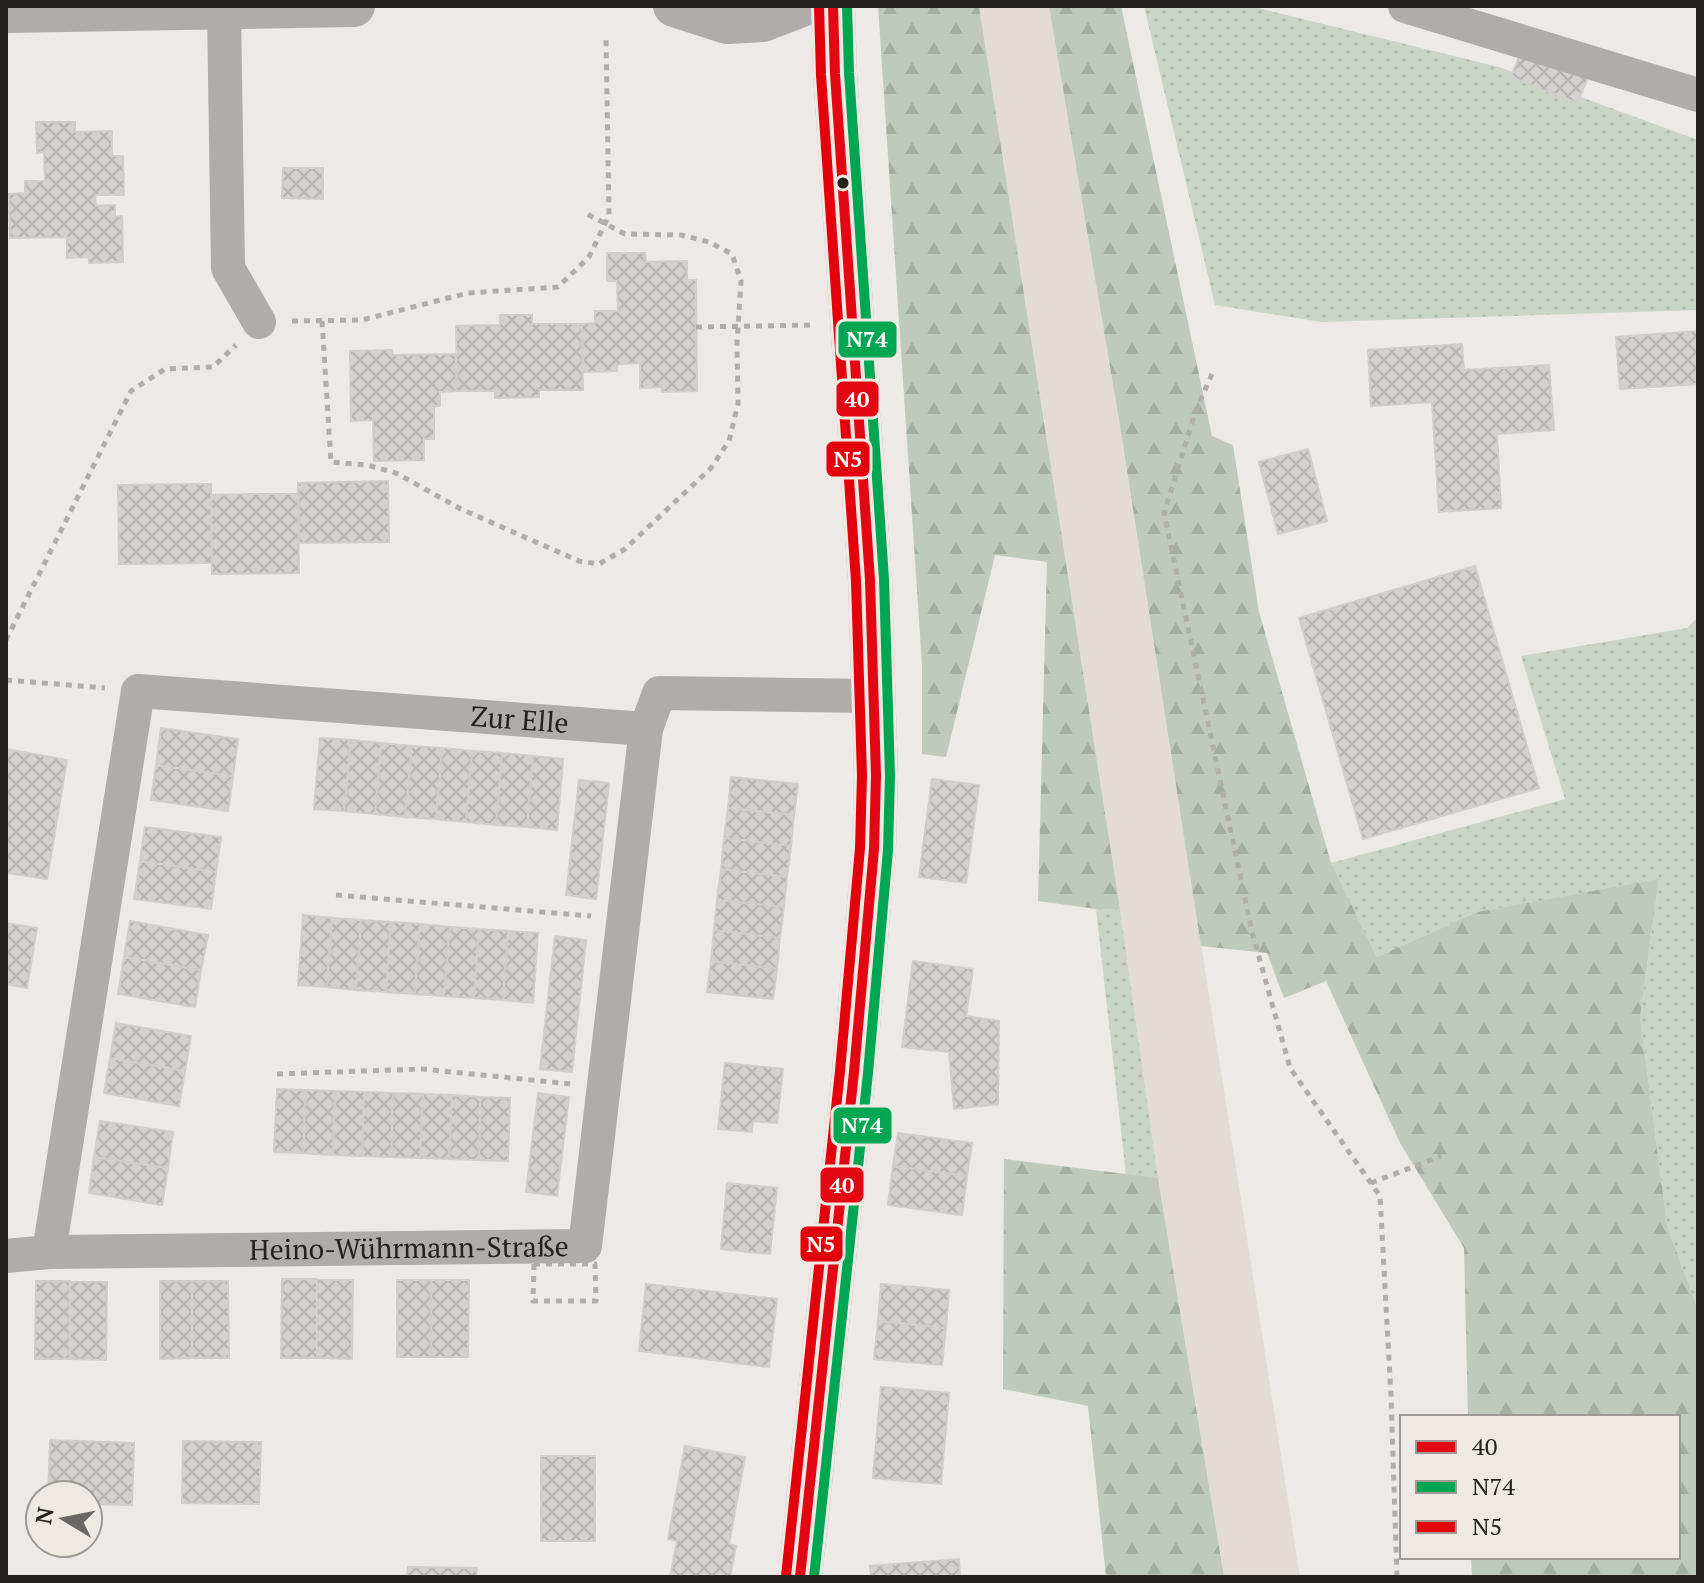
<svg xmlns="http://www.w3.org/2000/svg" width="1704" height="1583" viewBox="0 0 1704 1583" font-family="'PT Serif',serif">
  <defs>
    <pattern id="grass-dots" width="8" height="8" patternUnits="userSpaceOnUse" patternTransform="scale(2)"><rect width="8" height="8" fill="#cad5c7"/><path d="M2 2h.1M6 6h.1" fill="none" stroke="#adb7aa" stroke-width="1.8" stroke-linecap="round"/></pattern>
    <pattern id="forest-firs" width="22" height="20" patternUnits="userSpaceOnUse" patternTransform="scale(2)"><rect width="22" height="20" fill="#bfcabc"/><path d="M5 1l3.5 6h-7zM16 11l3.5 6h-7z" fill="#a4ada1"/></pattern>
    <pattern id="building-cross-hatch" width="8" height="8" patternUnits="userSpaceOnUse" patternTransform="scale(2)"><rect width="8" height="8" fill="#d2d1d0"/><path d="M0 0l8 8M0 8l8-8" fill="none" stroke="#b4b3b2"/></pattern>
  </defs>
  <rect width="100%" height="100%" fill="#ece9e6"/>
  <!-- built -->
  <path fill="#e3dcd4" d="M 979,6 L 1049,6 L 1121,432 L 1300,1577 L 1224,1577 L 1158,1178 L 1120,909 Z"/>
  <!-- grass -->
  <path fill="url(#grass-dots)" d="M 1144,6 L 1250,6 L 1499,67 L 1698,140 L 1698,310 L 1321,322 L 1215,305 Z
    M 1698,617 L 1698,1310 L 1667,1225 L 1640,1017 L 1659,880 L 1477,912 L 1377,957 L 1331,863 L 1565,799 L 1521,656 L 1687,628 Z
    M 1096,909 L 1120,909 L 1158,1178 L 1126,1175 Z"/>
  <!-- forest -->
  <path fill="url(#forest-firs)" d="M 878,6 L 979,6 L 1120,909 L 1096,909 L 1038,901 L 1047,562 L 995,555 L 946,757 L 922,754 L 922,665 Z
    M 1049,6 L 1121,6 L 1212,436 L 1233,445 L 1259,612 L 1331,863 L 1377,957 L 1477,912 L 1659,879 L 1640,1017 L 1667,1225 L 1698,1310 L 1698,1577 L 1472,1577 L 1471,1557 L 1678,1557 L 1678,1417 L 1468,1417 L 1464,1248 L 1400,1143 L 1326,981 L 1284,998 L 1267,953 L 1201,946 L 1121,432 Z
    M 1004,1159 L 1158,1178 L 1224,1577 L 1106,1577 L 1088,1406 L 1003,1389 Z"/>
  <!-- building -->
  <path fill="url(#building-cross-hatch)" stroke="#cfcecd" stroke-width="2" d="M 1523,47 L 1590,73 L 1577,103 L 1511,77 Z
    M 36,122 L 75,122 L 75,132 L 112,131 L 112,156 L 123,156 L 124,195 L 95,195 L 96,206 L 115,205 L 115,217 L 122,216 L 123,262 L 89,263 L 89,257 L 67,258 L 67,237 L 10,238 L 9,194 L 25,193 L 25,181 L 45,181 L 44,152 L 37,153 Z
    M 283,168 L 323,168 L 323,199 L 282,198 Z
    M 607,253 L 645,253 L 646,262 L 687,261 L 687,280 L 696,280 L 697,391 L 662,392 L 662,387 L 640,388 L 640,363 L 617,364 L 617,371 L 583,372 L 582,324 L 595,323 L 595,311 L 618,311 L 617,281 L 607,281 Z
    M 500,315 L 532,315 L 532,324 L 582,324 L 583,390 L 539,390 L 539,397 L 495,398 L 495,391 L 457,391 L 456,326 L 500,325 Z
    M 1698,331 L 1698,384 L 1620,389 L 1616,337 Z
    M 1462,344 L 1464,370 L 1549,365 L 1554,430 L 1497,434 L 1501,508 L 1439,512 L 1432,402 L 1371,406 L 1368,350 Z
    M 392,350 L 392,355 L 456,354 L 457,391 L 440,392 L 440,406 L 434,406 L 434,439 L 424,439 L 424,460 L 374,461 L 373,420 L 351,421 L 350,351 Z
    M 1308,449 L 1327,521 L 1278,534 L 1259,462 Z
    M 388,481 L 389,542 L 299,543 L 298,483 Z
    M 211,484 L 212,563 L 119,564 L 118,485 Z
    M 252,494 L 298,494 L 299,573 L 212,574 L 211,495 Z
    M 1475,566 L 1539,788 L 1363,839 L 1299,618 Z
    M 161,728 L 238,739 L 233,776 L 156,765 Z
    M 320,738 L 351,740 L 344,811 L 314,809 Z
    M 351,740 L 381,743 L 375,814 L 344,811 Z
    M 381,743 L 412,746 L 405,817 L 375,814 Z
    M 412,746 L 442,748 L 436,819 L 405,817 Z
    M 442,748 L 472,751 L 466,822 L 436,819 Z
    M 6,749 L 67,760 L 47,879 L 6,873 Z
    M 472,751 L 502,753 L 496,825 L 466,822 Z
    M 502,753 L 533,756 L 527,827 L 496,825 Z
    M 533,756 L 563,759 L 557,830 L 527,827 Z
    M 156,765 L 233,776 L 228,811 L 151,800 Z
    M 731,777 L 798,784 L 794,815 L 728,808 Z
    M 932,779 L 979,785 L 966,883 L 919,877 Z
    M 579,780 L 609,783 L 596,899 L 566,895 Z
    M 728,808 L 794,815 L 791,846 L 724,838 Z
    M 145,827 L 221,837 L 216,872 L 140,861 Z
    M 724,838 L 791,846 L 787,877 L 721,869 Z
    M 140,861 L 216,872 L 211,909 L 134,899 Z
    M 721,869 L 787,877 L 784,907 L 717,900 Z
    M 717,900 L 784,907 L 780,938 L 714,930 Z
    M 303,915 L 332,918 L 327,987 L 298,985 Z
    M 332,918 L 361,920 L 356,990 L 327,987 Z
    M 361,920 L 391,922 L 386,992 L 356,990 Z
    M 130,921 L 208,935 L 201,970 L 124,957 Z
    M 391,922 L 420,924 L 415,994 L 386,992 Z
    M 6,923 L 37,928 L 27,988 L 6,984 Z
    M 420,924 L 450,927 L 444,996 L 415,994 Z
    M 450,927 L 479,929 L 474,998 L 444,996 Z
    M 479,929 L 508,931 L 503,1000 L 474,998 Z
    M 714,930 L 780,938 L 777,969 L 711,961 Z
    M 508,931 L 538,933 L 533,1003 L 503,1000 Z
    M 555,936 L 586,940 L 572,1072 L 540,1069 Z
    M 124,957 L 201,970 L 195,1007 L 118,994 Z
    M 711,961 L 777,969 L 773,999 L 707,992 Z
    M 913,961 L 973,969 L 966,1016 L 999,1021 L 998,1104 L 954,1109 L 949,1052 L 902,1047 Z
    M 116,1023 L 191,1036 L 185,1071 L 110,1058 Z
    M 110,1058 L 185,1071 L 179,1106 L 104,1093 Z
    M 725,1063 L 783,1069 L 777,1123 L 753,1121 L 752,1132 L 718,1129 Z
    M 277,1089 L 306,1090 L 303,1153 L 274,1152 Z
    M 306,1090 L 335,1091 L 333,1155 L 303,1153 Z
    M 335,1091 L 364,1092 L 362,1156 L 333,1155 Z
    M 364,1092 L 393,1093 L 391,1157 L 362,1156 Z
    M 393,1093 L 423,1094 L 420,1158 L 391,1157 Z
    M 538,1093 L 569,1097 L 557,1196 L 526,1192 Z
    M 423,1094 L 452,1095 L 449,1159 L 420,1158 Z
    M 452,1095 L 480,1097 L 479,1160 L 449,1159 Z
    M 480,1097 L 510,1098 L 508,1161 L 479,1160 Z
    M 100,1121 L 173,1132 L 168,1168 L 94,1157 Z
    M 898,1133 L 972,1143 L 967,1176 L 893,1166 Z
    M 94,1157 L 168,1168 L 162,1205 L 89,1193 Z
    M 893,1166 L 967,1176 L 962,1215 L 888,1205 Z
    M 727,1183 L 777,1188 L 770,1254 L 721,1249 Z
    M 282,1279 L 317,1279 L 317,1358 L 281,1358 Z
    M 317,1279 L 353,1280 L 352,1359 L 317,1358 Z
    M 397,1280 L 431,1280 L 431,1357 L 397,1357 Z
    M 431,1280 L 469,1280 L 468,1357 L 431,1357 Z
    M 36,1281 L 70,1281 L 70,1359 L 35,1359 Z
    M 70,1281 L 107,1282 L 106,1360 L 70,1359 Z
    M 160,1281 L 192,1281 L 192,1358 L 160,1359 Z
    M 192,1281 L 228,1281 L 229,1358 L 192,1358 Z
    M 646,1284 L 777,1299 L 769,1367 L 639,1351 Z
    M 881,1284 L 949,1290 L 946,1328 L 878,1321 Z
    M 878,1321 L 946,1328 L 942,1365 L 874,1359 Z
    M 881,1387 L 949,1393 L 941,1484 L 873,1478 Z
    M 50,1440 L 134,1443 L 132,1505 L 88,1504 L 88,1495 L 48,1495 Z
    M 183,1441 L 261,1442 L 259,1504 L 182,1503 Z
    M 685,1446 L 745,1457 L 729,1544 L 736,1546 L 730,1577 L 670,1577 L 677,1541 L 668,1539 Z
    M 541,1456 L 595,1456 L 595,1541 L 541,1541 Z
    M 959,1559 L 960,1577 L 871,1577 L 870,1566 Z
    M 408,1567 L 477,1568 L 476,1577 L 407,1577 Z"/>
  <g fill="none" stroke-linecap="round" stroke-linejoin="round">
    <!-- path -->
    <path stroke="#b0adaa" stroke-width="5" stroke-dasharray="6 6" stroke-linecap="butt" d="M 292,321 L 362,320 L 468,293 L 558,287 L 589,257 L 609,215 L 606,38
      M 322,321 L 331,462 L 367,465 L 396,473 L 461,509 L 579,561 L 599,564 L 625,549 L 711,468 L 729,441 L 738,404 L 737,343 L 741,281 L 732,254 L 709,242 L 681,235 L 625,234 L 587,214
      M 696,327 L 814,325
      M 1212,374 L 1195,413 L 1164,513 L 1252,932 L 1290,1068 L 1380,1196 L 1391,1396 L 1397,1577
      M 6,640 L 131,391 L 165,369 L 213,367 L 236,345
      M 6,680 L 105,688
      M 336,895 L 591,916
      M 277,1074 L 422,1069 L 571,1084
      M 1371,1183 L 1441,1156
      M 534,1264 L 595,1264 L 596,1301 L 533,1301 Z"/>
    <!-- minor -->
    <g stroke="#b0aca9" stroke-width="34">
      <path d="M 1405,6 L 1698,95"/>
      <path d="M 224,10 L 228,268 L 259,322"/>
      <path id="s1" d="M 49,1252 L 585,1246 L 646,729"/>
      <path id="s2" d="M 6,1256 L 49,1252 L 138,691 L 646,729 L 659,693 L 875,696"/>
    </g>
    <!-- tertiary -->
    <path stroke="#b0aca9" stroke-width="42" d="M 674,6 L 727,23 L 763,21 L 802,6
      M 6,12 L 354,6"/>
    <!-- secondary -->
    <path stroke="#b0aba7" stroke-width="44" d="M 800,1577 L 854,1072 L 874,849 L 876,776 L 870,580 L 835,74 L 833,6"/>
    <defs>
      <path id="bus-1" d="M 800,1577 L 854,1072 L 874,849 L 876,776 L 870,580 L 835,74 L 833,6"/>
      <path id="bus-2" d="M 814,1577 L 868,1073 L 888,850 L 890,776 L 884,579 L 849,73 L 847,6"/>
      <path id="bus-3" d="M 786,1576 L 840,1071 L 860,848 L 862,776 L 856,581 L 821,75 L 819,6"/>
    </defs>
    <!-- bus-1 casing -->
    <use href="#bus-1" stroke="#efe9e3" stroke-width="16"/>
    <!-- bus-2 casing -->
    <use href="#bus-2" stroke="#efe9e3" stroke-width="16"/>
    <!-- bus-3 casing -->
    <use href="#bus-3" stroke="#efe9e3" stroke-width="16"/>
    <!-- bus-1 -->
    <use href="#bus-1" stroke="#e30613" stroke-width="10"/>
    <!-- bus-2 -->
    <use href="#bus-2" stroke="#00a651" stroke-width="10"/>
    <!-- bus-3 -->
    <use href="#bus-3" stroke="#e3000b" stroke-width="10"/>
  </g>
  <!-- markers -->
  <circle fill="#24211f" stroke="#efe9e3" stroke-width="3" cx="843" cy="183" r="7"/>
  <g text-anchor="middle" stroke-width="6" stroke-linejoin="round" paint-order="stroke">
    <!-- street labels -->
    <g font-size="28" fill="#24211f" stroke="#efe9e3">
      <text dy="10" stroke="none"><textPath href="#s2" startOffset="994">Zur Elle</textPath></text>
      <text dy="10" stroke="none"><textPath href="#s1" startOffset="360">Heino-Wührmann-Straße</textPath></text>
    </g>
  </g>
  <g stroke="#efe9e3" stroke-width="3">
    <rect x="837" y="320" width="61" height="39" rx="8" fill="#00a651"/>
    <rect x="835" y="380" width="45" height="38" rx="8" fill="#e30613"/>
    <rect x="825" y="440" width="46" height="38" rx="8" fill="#e3000b"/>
    <rect x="832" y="1106" width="61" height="39" rx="8" fill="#00a651"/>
    <rect x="819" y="1166" width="46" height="38" rx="8" fill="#e30613"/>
    <rect x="799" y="1225" width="45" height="38" rx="8" fill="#e3000b"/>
  </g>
  <g font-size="22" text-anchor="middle" font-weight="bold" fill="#fff">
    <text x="867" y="347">N74</text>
    <text x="857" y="407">40</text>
    <text x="848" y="467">N5</text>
    <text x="862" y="1133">N74</text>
    <text x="842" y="1193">40</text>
    <text x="821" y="1252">N5</text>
  </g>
  <!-- border -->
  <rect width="1704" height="1583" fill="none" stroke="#24211f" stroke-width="16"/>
  <!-- legend -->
  <rect x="1400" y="1415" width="280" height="144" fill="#efe9e3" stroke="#9e9995" stroke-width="2"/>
  <rect x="1416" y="1441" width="40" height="12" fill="#e30613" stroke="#9e9995" stroke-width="2"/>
  <text x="1472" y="1455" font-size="24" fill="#24211f">40</text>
  <rect x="1416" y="1481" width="40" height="12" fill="#00a651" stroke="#9e9995" stroke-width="2"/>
  <text x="1472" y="1495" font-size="24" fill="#24211f">N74</text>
  <rect x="1416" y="1521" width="40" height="12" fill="#e3000b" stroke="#9e9995" stroke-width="2"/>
  <text x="1472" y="1535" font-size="24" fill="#24211f">N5</text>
  <!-- north arrow -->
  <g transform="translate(64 1519) rotate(280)"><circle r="38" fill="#efe9e3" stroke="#9e9995" stroke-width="2"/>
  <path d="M0-6L14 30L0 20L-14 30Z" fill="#6a6765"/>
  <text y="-12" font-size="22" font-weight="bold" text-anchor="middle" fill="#24211f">N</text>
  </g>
</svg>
